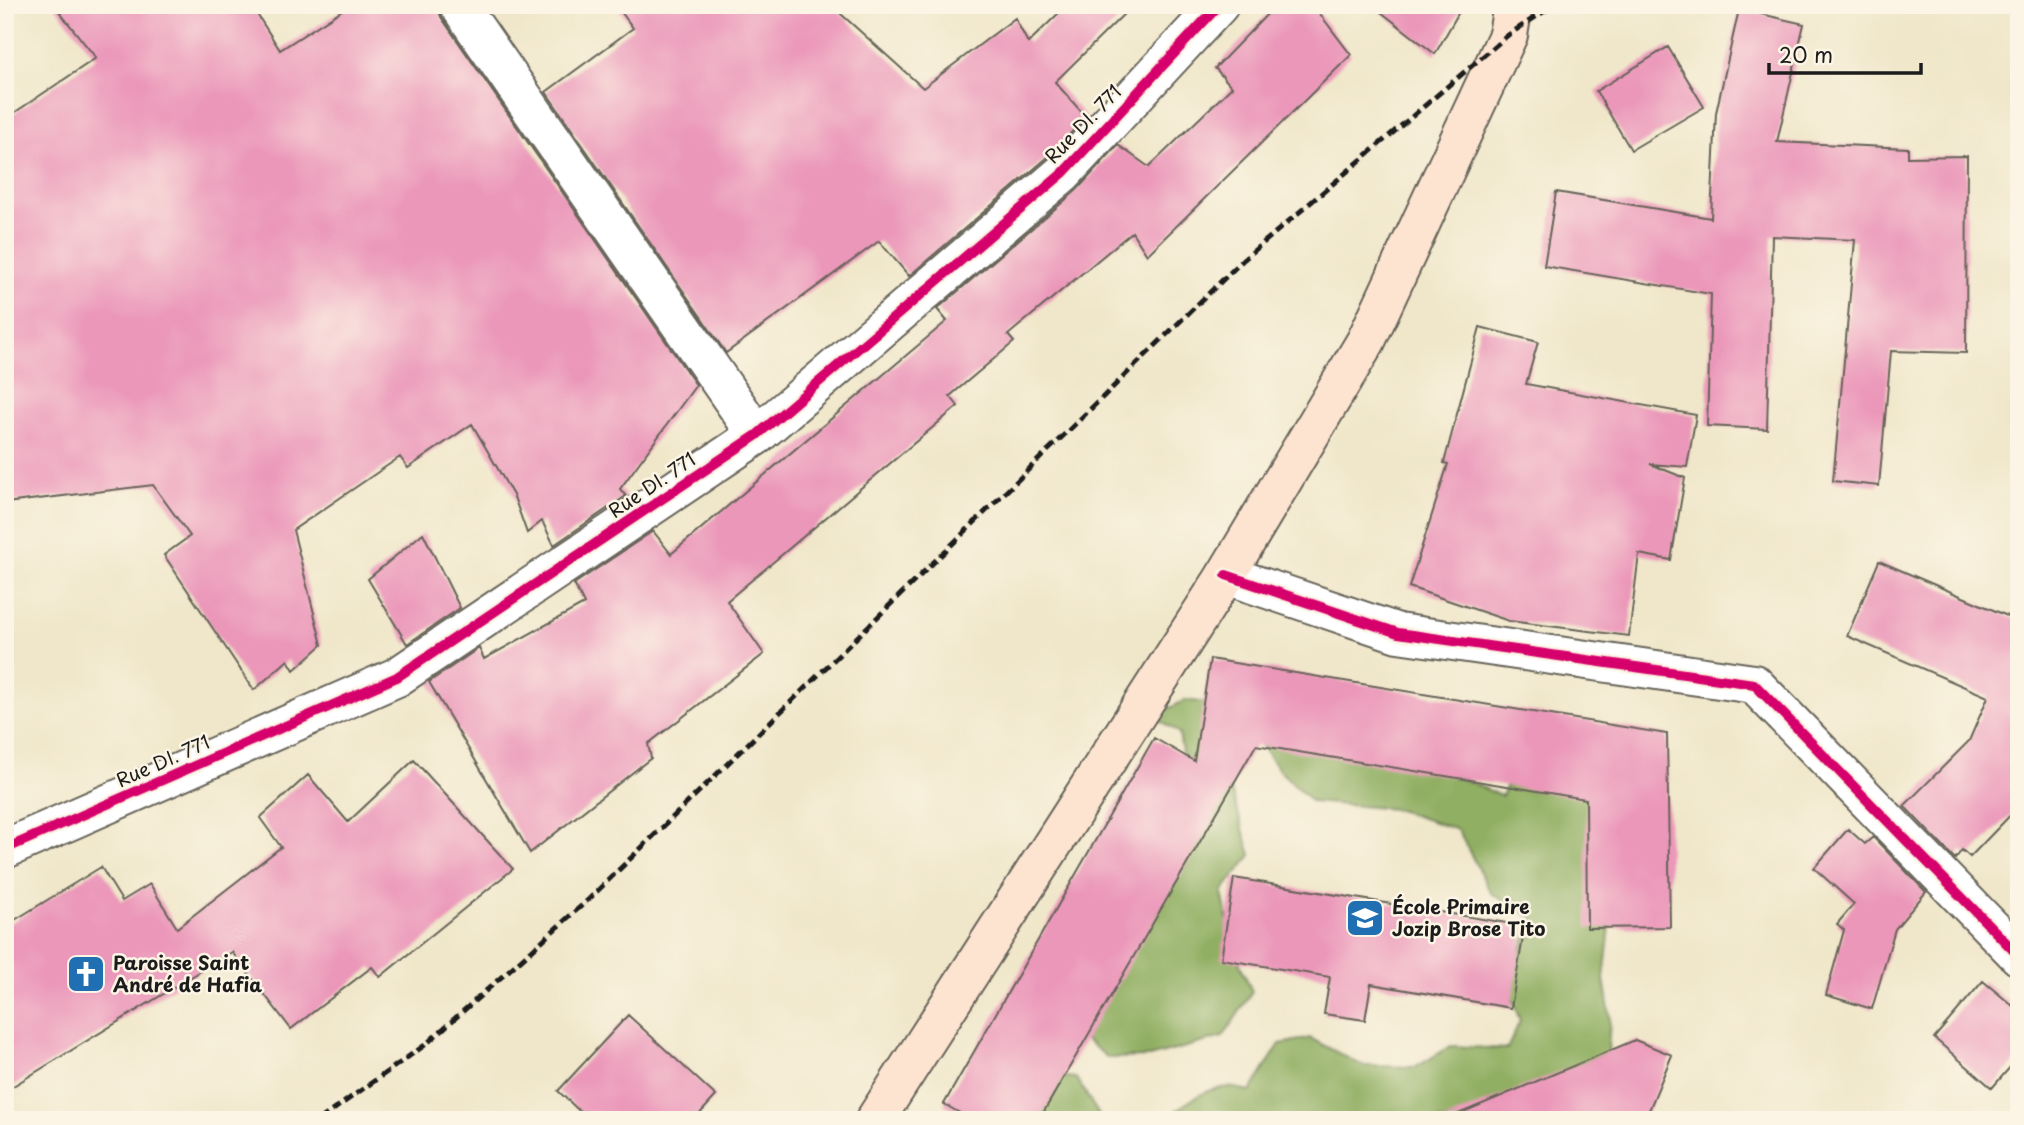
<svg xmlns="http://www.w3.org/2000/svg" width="2024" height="1125" viewBox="0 0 2024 1125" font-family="'Playpen Sans',sans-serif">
  <rect width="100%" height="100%" fill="#fcf5e5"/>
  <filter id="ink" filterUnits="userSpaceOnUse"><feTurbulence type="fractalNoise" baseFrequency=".0143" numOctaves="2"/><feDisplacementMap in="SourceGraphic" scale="14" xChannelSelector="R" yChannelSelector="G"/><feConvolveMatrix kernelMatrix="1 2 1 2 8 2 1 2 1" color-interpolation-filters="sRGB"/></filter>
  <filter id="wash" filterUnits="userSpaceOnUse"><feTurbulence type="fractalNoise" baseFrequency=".00686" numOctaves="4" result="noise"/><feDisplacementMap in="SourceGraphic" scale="28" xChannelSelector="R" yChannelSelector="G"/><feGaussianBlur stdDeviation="1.57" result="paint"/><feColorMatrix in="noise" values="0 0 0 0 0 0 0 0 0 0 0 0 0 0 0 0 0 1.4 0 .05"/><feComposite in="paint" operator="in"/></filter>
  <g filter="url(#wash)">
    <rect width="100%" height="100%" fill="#f0e7ca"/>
    <!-- forest -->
    <path fill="#90af62" stroke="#56663f" stroke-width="2" d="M 1186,700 L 1219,705 L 1423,762 L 1502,796 L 1520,756 L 1595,739 L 1613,900 L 1604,979 L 1610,1016 L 1607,1071 L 1588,1120 L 1163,1120 C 1192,1099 1214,1078 1250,1092 L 1280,1044 L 1310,1038 L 1363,1066 L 1416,1067 L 1451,1046 L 1507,1049 L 1520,1021 L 1507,984 L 1534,919 L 1491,893 L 1458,830 L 1395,809 L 1312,802 L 1280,771 L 1249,729 L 1222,761 L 1251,855 L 1222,892 L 1233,947 L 1252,992 L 1223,1037 L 1149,1057 L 1108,1058 L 1071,1028 L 1189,795 L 1179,733 L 1153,716 Z
      M 1028,1074 L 1076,1078 L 1102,1120 L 937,1120 Z"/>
    <g id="blocks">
      <!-- building -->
      <path fill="#eb97b9" d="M 54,5 L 251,5 L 280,50 L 350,5 L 437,5 L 441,17 L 696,385 L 620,489 L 626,496 L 554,545 L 542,521 L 527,533 L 514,497 L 472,424 L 408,468 L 400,457 L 293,530 L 322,645 L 294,670 L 288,660 L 254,690 L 164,555 L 190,536 L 153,485 L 5,503 L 5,119 L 96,58 Z
        M 616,5 L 831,5 L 923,88 L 1015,18 L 1028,43 L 1067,5 L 1133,5 L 1055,82 L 1086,117 L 1048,157 L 909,276 L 879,241 L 726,353 L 546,92 L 633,28 Z
        M 1276,5 L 1313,5 L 1351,55 L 1147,255 L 1132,232 L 1008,335 L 1014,342 L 950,396 L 958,406 L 727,601 L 764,654 L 648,744 L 651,758 L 530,853 L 429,682 L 479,648 L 484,659 L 584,604 L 574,584 L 653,531 L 671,554 L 947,321 L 937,309 L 1077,190 L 1118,145 L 1149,167 L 1232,87 L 1215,68 Z
        M 1372,5 L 1463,5 L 1435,54 Z
        M 1739,9 L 1804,24 L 1777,142 L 1908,148 L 1908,157 L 1967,156 L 1966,353 L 1891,351 L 1879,486 L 1833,481 L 1855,240 L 1772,236 L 1767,429 L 1707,426 L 1711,294 L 1544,266 L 1556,192 L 1711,218 L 1716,113 Z
        M 1668,47 L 1704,107 L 1631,150 L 1596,91 Z
        M 1480,327 L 1538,342 L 1526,384 L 1696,415 L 1687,467 L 1650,464 L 1685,478 L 1671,560 L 1639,554 L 1629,636 L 1509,621 L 1409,587 L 1448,464 L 1444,463 Z
        M 423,533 L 460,608 L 407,644 L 368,579 Z
        M 1879,561 L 2019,621 L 2019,806 L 1970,857 L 1962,850 L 1955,859 L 1904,806 L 1969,741 L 1988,697 L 1847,636 Z
        M 1210,659 L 1667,734 L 1670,927 L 1587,928 L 1586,799 L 1256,745 L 1039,1120 L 972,1120 L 944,1104 L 1154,738 L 1194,761 Z
        M 414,760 L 513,869 L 380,977 L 372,967 L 291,1029 L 232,952 L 5,1091 L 5,926 L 101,867 L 122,901 L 150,884 L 177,928 L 281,847 L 260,818 L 308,775 L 348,822 Z
        M 1848,829 L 1865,844 L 1873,837 L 1926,892 L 1895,929 L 1872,1009 L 1826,995 L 1844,930 L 1837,924 L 1854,904 L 1814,868 Z
        M 1234,878 L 1525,926 L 1511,1008 L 1371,984 L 1365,1020 L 1324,1014 L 1330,977 L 1221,959 Z
        M 1983,981 L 2019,1011 L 2019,1057 L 1992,1088 L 1934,1038 Z
        M 628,1015 L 716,1096 L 694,1120 L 589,1120 L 558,1091 Z
        M 1635,1040 L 1672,1055 L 1645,1120 L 1444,1120 Z"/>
    </g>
  </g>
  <g filter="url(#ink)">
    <use href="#blocks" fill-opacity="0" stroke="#666359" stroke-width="2"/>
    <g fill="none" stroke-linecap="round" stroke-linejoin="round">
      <defs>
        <path id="minor" d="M 459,5 L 757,435
          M 1226,575 L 1398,633 L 1754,684 L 2019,956"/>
        <path id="tertiary" d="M 5,849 L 397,677 L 757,435 L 1063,173 L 1219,5"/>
        <path id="secondary" d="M 875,1120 L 1226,575 L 1366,341 L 1508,35 L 1513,5"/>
      </defs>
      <!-- minor casing -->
      <use href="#minor" stroke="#666359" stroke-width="42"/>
      <!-- tertiary casing -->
      <use href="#tertiary" stroke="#666359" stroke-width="42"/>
      <!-- secondary casing -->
      <use href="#secondary" stroke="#666359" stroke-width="42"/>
      <!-- minor -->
      <use href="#minor" stroke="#fff" stroke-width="38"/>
      <!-- tertiary -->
      <use href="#tertiary" stroke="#fff" stroke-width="38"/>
      <!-- secondary -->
      <use href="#secondary" stroke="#fde4d1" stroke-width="38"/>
      <!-- rail -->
      <path stroke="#1c1c1c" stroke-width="5" stroke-dasharray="10 5" stroke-linecap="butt" d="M 319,1120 L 425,1045 L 589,899 L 1243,260 L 1508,35 L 1554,5"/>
      <defs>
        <path id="cycleway" d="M 1226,575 L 1398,633 L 1754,684 L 2019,956
          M 5,849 L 397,677 L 757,435 L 1063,173 L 1219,5"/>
      </defs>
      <!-- cycleway casing -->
      <use href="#cycleway" stroke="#fcf5e5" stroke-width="15"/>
      <!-- cycleway -->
      <use href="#cycleway" stroke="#d6006c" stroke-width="10"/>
    </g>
  </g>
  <!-- icons -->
  <defs>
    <symbol id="school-square" viewBox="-11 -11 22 22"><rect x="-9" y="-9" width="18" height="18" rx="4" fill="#1f6fb2" stroke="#fcf5e5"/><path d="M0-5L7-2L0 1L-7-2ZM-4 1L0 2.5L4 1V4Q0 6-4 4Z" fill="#fff"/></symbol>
    <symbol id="church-square" viewBox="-11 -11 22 22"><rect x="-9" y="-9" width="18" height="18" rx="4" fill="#1f6fb2" stroke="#fcf5e5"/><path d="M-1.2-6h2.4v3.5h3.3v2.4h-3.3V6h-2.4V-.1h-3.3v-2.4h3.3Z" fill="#fff"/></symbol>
  </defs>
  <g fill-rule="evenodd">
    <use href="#school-square" x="1343" y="896" width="44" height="44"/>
    <use href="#church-square" x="64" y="952" width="44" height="44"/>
  </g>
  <g text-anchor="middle" stroke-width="5" stroke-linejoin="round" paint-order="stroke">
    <!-- street labels -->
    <g font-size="19" fill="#1c1c1c" stroke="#fcf5e5">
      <text transform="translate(1083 124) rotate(-46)" y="7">Rue DI. 771</text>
      <text transform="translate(652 485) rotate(-34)" y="7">Rue DI. 771</text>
      <text transform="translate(163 761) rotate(-24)" y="7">Rue DI. 771</text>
    </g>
    <!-- poi labels -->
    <g font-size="19" font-weight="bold" fill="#1c1c1c" stroke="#fcf5e5" text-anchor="start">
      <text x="1392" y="914">École Primaire<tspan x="1392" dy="22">Jozip Brose Tito</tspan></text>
      <text x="113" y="970">Paroisse Saint<tspan x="113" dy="22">André de Hafia</tspan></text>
    </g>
  </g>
  <!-- margin -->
  <rect width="2024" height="1125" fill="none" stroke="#fcf5e5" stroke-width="28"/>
  <!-- scale -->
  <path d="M1769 63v10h152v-10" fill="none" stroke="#1c1c1c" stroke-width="3.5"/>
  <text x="1779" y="63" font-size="21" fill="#1c1c1c" stroke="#fcf5e5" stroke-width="5" paint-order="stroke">20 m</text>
</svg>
